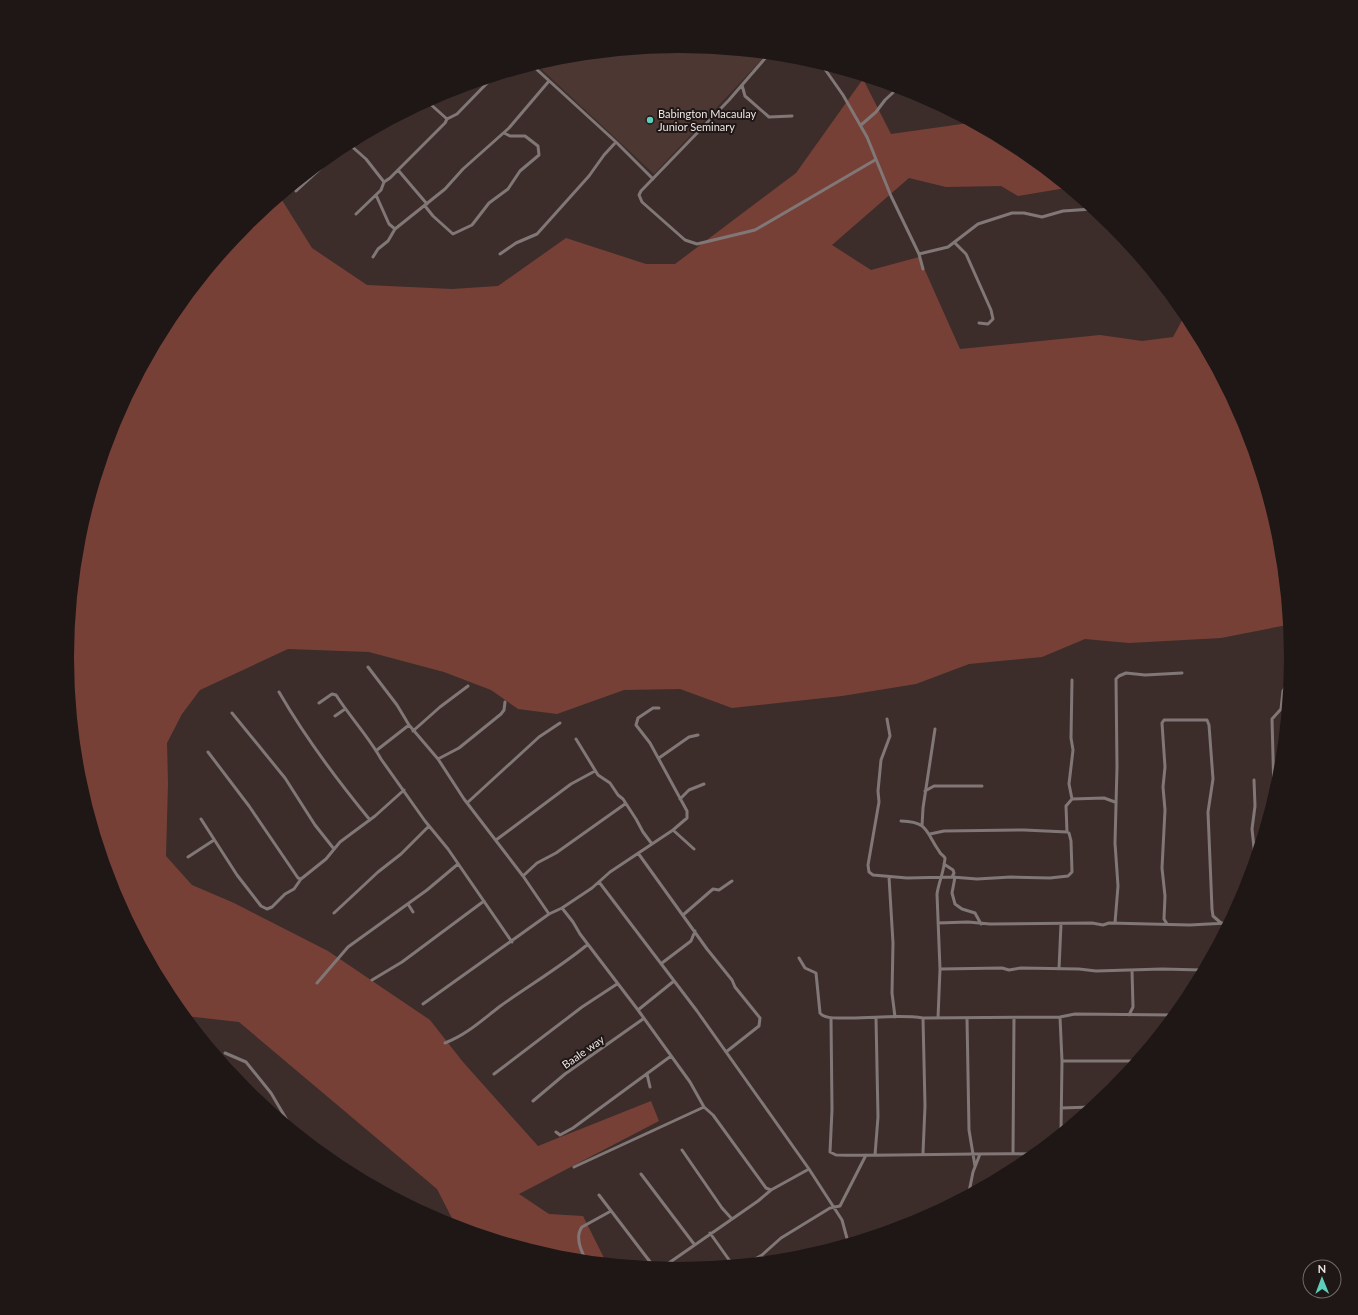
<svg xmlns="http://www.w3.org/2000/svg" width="1358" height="1315" viewBox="0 0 1358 1315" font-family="Lato,sans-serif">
  <rect width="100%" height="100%" fill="#3c2d2a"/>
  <!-- built -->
  <path fill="#4c3733" d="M 679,46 L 766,55 L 654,174 L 537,65 L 560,58 Z"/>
  <!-- green -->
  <path fill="#774037" d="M 863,79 L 891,134 L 969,123 L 1019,149 L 1066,188 L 1018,196 L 1001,186 L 946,187 L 909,178 L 832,245 L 871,270 L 919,257 L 960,349 L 1100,335 L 1142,341 L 1173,337 L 1185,315 L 1244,424 L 1279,538 L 1287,625 L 1221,638 L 1129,643 L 1085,639 L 1042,657 L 969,664 L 916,684 L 842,696 L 732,708 L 680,689 L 624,690 L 557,714 L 518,709 L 491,690 L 444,672 L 369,652 L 288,649 L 200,690 L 182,714 L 167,743 L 168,783 L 166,856 L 192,885 L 234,903 L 328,951 L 430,1020 L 463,1062 L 538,1146 L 651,1101 L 659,1121 L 519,1194 L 549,1214 L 583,1216 L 606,1262 L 559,1257 L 456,1226 L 437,1189 L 239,1022 L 186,1016 L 170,997 L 114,891 L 79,777 L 68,657 L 79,538 L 114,423 L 171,318 L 247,225 L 280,197 L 312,248 L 367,285 L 452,289 L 498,286 L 566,238 L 646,264 L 675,264 L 796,173 Z"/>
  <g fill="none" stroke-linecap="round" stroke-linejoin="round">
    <!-- minor -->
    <path stroke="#807776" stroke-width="3" d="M 768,55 L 729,100 L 641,191 L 639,195 L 642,202 L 685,240 L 697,244 L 755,230 L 875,160
      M 822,65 L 843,95 L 867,137 L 891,196 L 919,254 L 923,269
      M 533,66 L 616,142 L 653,179
      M 742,85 L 745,96 L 769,117 L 792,116
      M 428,102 L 447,119
      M 861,125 L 876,112 L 885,100 L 898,88
      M 349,144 L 366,159 L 384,182
      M 398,170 L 427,204
      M 296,191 L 346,145
      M 376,195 L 389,224 L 395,229
      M 425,206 L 433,216 L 453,234 L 472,225 L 489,203 L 508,189 L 520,171 L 539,155 L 538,146 L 525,136 L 510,136 L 504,133
      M 356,214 L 381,190 L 384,182 L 390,178 L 445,123 L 447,119 L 457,114 L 492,78
      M 955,243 L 966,254 L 991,310 L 993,319 L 988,324 L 979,323
      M 500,254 L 516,243 L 537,234 L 589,176 L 604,155 L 616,142
      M 919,254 L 948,247 L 978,224 L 1012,213 L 1024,213 L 1042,217 L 1063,211 L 1092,209
      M 373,257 L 378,249 L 388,241 L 395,229 L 445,189 L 463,169 L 509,128 L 549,81
      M 368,667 L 397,705 L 409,725 L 438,759 L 464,799 L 523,876 L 549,914
      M 1072,680 L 1071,738 L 1073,750 L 1069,784 L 1072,799
      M 279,692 C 305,737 337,780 370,820
      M 319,703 L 332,694 L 336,695 C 350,717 369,737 381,759 L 425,821 L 448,849 L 512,942
      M 232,713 L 285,778 L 315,825 L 334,849
      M 335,716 L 345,709
      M 887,719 L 890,736 L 881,760 L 878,791 L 879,802 L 868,865 L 869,872 L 873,875 L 907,878 L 952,877 L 977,879 L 1011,877 L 1050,878 L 1068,876 L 1072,872 L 1071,841 L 1069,833 L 1067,832 L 1066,806 L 1072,799 L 1104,798 L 1115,802
      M 413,731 L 440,707 L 468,686
      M 576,739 L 598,775 L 610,783 L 618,795 L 623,799 L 636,819 L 643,832 L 652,844
      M 377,750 L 409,725
      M 208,752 L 249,806 L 298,878 L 301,879
      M 659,758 L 689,737 L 698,735
      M 438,759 L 459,748 L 501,714 L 504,710 L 505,702
      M 1254,780 L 1255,806 L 1252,829 L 1255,857
      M 925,791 L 934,786 L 982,786
      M 1274,793 L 1272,719 L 1281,709 L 1283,691 L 1288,683
      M 680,799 L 689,790 L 704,784
      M 467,803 L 539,737 L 560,723
      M 201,819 L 237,875 L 261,906 L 267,909 L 272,907 L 285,894 L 294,889 L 301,879 L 326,859 L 340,842 L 375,816 L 404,790
      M 901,821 C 929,822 925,831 939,851 C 940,854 943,855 945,858 C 944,872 939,881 937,894 L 940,969 L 938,1018
      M 922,826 L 923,808 L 935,729
      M 673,830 L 694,849
      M 930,834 L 944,831 L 1024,830 L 1067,832
      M 496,840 L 571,784 L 595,771
      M 638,853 L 707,949 L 732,980 L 735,987 L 760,1018 L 759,1026 L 726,1052
      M 188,857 L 214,840
      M 944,864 L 953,870 L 954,873 L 952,877
      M 523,876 L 537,863 L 556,853 L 625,804
      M 889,877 L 893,943 L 892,993 L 895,1017
      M 955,877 L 952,893 L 955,904 L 962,909 L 975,913 L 981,924
      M 599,882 L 697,1011 L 809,1169 L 842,1220 L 848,1242
      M 408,904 L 413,912
      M 562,908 L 573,922 L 580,934 L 638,1010 L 690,1082 L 704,1107 L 713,1115 L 766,1188 L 771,1190
      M 334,913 L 378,872 L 401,854 L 429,826
      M 683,915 L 713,889 L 719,890 L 732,881
      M 938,923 L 968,922 L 990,924 L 1092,923 L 1103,925 L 1109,923 L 1190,925 L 1227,923
      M 1115,923 L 1118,886 L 1115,843 L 1117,767 L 1116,679 L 1119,676 L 1126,673 L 1145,675 L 1182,673
      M 1167,924 L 1164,919 L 1165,896 L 1162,868 L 1165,810 L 1163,787 L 1165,767 L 1162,723 L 1164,720 L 1207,720 L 1209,725 L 1213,779 L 1208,812 L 1212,909 L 1213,916 L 1221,923
      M 799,958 L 805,968 L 816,973 L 820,1013 L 822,1015 C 829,1019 836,1018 844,1018 C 870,1019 897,1014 923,1018 L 1060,1017 L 1075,1014 L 1173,1015
      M 662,963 L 691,941 L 695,931
      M 940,969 L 1002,968 L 1009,970 L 1021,968 L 1079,969 L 1096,971 L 1162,969 L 1202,970
      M 1059,969 L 1061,924
      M 372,980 L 402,962 L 484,901
      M 317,983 L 348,947 L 427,890 L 458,864
      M 423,1004 L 549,914 L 562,908 L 592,888 L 610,872 L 673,830 L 687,818 L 687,811 L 650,743 L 636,725 L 638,718 L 653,708 L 659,708
      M 638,1010 L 674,981
      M 1129,1015 L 1133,1007 L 1132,970
      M 1060,1017 L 1062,1061 L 1061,1131
      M 831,1018 L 832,1110 L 830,1152 L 836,1155 C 902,1156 968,1153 1034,1154
      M 923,1018 L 925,1106 L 923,1153
      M 967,1018 L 969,1130 L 975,1166
      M 445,1043 C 466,1035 481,1021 499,1007 C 528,986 559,968 587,945
      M 225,1053 L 246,1062 L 271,1093 L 291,1127
      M 1062,1061 L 1135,1061
      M 494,1074 L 582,1007 L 617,984
      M 647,1074 L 650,1087
      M 533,1101 L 565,1074 L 643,1019
      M 1061,1108 L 1091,1107
      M 556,1132 L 560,1135 L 573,1128 L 671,1056
      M 682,1150 L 722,1208 L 732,1219
      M 1013,1153 L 1014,1018
      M 875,1155 L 878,1117 L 876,1018
      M 574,1167 L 704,1107
      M 641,1174 L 694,1244
      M 969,1192 L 973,1172 L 980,1154
      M 599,1195 L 654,1267
      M 710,1233 L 732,1264
      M 762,1255 L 766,1260
      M 586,1260 C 581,1251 575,1236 582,1227 L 611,1211
      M 750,1262 L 762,1255 L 781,1238 L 830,1208 L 840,1206 L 866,1155
      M 663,1267 L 758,1201 L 771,1190 L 809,1169"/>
  </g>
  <!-- markers -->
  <circle fill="#5cceba" stroke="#1e1716" stroke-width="1.5" cx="650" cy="120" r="4"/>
  <g text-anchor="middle" stroke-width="4" stroke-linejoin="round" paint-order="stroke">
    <!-- poi labels -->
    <g font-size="11" fill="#eee4e2" stroke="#1e1716" text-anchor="start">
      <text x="658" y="118">Babington Macaulay<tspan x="658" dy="13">Junior Seminary</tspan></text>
    </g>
    <!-- street labels -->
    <g font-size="11" fill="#eee4e2" stroke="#1e1716">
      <text transform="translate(583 1052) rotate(-35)" y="4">Baale way</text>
    </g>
  </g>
  <!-- crop -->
  <path d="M0 0H1358V1315H0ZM678 53H680A604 604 0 0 1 1284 657V658A604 604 0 0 1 680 1262H678A604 604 0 0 1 74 658V657A604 604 0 0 1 678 53Z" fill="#1e1716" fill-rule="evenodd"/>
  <!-- north arrow -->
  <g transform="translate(1322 1279) rotate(359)"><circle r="19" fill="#1e1716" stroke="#716968"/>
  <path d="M0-3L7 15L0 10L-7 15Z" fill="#5cceba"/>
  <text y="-6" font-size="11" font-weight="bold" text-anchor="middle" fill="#eee4e2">N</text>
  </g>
</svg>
